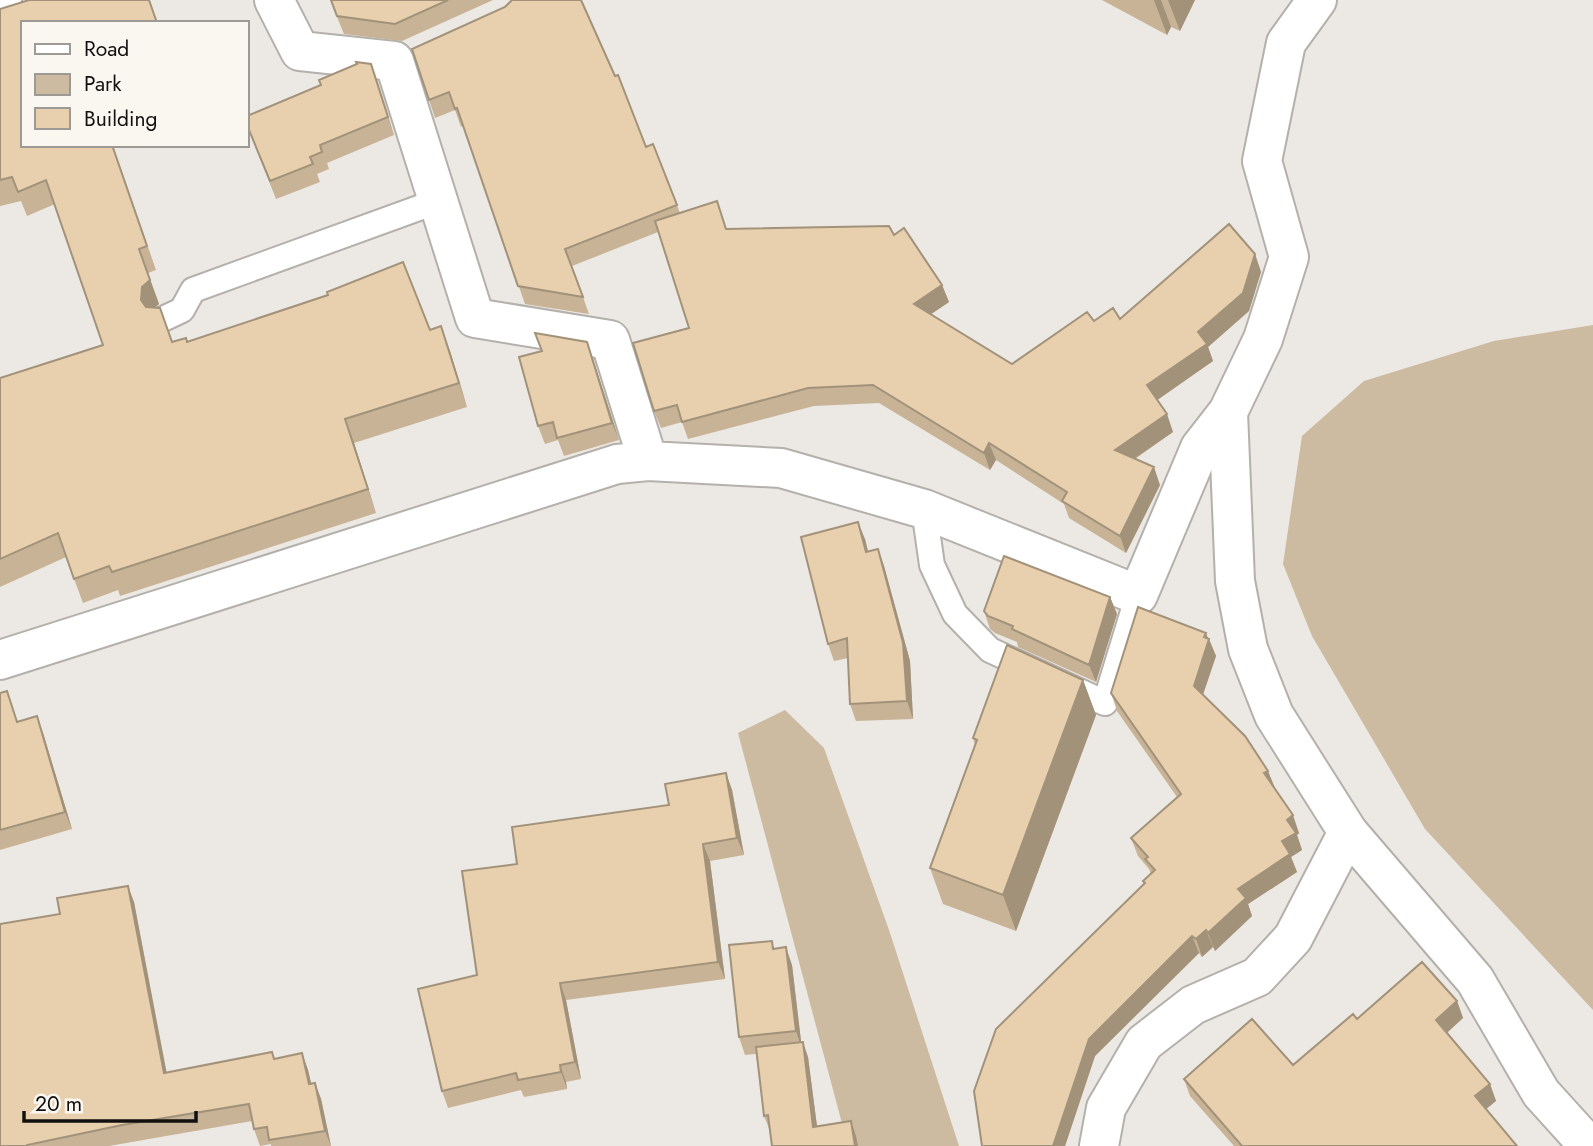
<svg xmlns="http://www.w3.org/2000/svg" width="1593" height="1146" viewBox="0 0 1593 1146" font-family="Jost,sans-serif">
  <rect width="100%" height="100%" fill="#ece8e3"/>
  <!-- green -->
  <path fill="#ccbaa1" d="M 1593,325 L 1593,1010 L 1425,829 L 1312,636 L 1283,564 L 1302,436 L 1364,381 L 1494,341 Z
    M 785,710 L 824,748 L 889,930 L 959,1146 L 848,1146 L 738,733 Z"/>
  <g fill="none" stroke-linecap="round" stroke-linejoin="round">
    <defs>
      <path id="lane" d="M 163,319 L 182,310 L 193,290 L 438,201
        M 924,509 L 932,565 L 955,614 L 990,650 L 1105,703 L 1138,595"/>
      <path id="street" d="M 274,0 L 300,51 L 394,61 L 475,318 L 610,340 L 648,461
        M 0,1 L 2,0
        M 1228,412 L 1235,581 L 1248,649 L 1274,715 L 1348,832 L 1475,980 L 1541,1093 L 1589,1146
        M 0,660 L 617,464 L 648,461 L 781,468 L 924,509 L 1138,595 L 1200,448 L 1228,412 L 1263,339 L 1289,257 L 1262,161 L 1286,43 L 1317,0
        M 1099,1146 L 1106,1108 L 1144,1043 L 1193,1005 L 1257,977 L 1293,938 L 1348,832"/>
    </defs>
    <!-- lane casing -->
    <use href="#lane" stroke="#b4b0ab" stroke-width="28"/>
    <!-- street casing -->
    <use href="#street" stroke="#b4b0ab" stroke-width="42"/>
    <!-- lane -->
    <use href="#lane" stroke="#fff" stroke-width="24"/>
    <!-- street -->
    <use href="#street" stroke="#fff" stroke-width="38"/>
  </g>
  <!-- wall -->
  <path fill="#c8b396" d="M 330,0 L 493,0 L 402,41 L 344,34 Z
    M 1102,0 L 1195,0 L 1180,31 L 1171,27 L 1167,35 Z
    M 511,2 L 646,147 L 653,144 L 680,213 L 727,229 L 894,235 L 942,285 L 949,302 L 931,314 L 1012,364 L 1094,321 L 1120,319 L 1255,254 L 1261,272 L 1249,311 L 1208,347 L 1213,361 L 1157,400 L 1173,432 L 1135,459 L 1160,485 L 1126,553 L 1069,518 L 1064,504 L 996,460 L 990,470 L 879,403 L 814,406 L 688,439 L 682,422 L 661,428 L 654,411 L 689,328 L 658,232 L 572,266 L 589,314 L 525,304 L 463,126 L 461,127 L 455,110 L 435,118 L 429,100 L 505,7 Z
    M 0,9 L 23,145 L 115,145 L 113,146 L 156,270 L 148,273 L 159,304 L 155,308 L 172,342 L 430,330 L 450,351 L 467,407 L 354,443 L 376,513 L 120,596 L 118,590 L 83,603 L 66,557 L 0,587 L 0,378 L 103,345 L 55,204 L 27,216 L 21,201 L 0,206 Z
    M 377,81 L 394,135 L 327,163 L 329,169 L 317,174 L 320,182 L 276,199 L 247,126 Z
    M 593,359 L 619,440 L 564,456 L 558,440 L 545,444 L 538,426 Z
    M 865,539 L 868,551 L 878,549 L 884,566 L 910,661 L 913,719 L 856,721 L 850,704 L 848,658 L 834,661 L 828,644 Z
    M 1110,597 L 1117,614 L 1096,682 L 1018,647 L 1017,642 L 995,633 L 990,629 L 984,611 Z
    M 1208,638 L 1216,656 L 1203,695 L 1275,788 L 1299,833 L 1297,835 L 1302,850 L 1291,857 L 1297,872 L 1248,904 L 1252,916 L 1215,951 L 1213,947 L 1202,957 L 1199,953 L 1095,1056 L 1065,1146 L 982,1146 L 1144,883 L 1143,881 L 1151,874 L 1149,869 L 1138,856 L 1131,838 L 1177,797 L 1117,711 L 1111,693 Z
    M 1083,680 L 1096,715 L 1016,931 L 943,904 L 930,868 L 975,745 L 973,738 Z
    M 0,693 L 18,721 L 43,733 L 72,829 L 0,850 Z
    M 726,773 L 732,790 L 744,855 L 710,861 L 725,979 L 566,1000 L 581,1079 L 566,1082 L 567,1089 L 524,1097 L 521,1090 L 448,1108 L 442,1091 L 477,975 L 517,864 L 669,805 Z
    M 134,902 L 166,1073 L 275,1059 L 302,1053 L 308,1070 L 311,1083 L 315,1083 L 321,1099 L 331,1146 L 271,1146 L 271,1144 L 260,1146 L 254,1129 L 252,1121 L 109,1146 L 0,1146 Z
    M 772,941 L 774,949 L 792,965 L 801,1042 L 808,1057 L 817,1126 L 856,1136 L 858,1146 L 772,1146 L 770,1131 L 764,1116 L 756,1054 L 745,1055 L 739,1037 Z
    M 1457,1001 L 1463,1018 L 1447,1033 L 1490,1084 L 1496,1101 L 1486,1109 L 1517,1146 L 1234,1146 L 1190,1096 L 1184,1079 L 1293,1065 L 1357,1019 Z"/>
  <!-- shaded-wall -->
  <path fill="#a2927a" d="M 1154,0 L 1161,0 L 1171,27 L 1167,35 Z
    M 1168,0 L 1195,0 L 1180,31 Z
    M 371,64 L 377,81 L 394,135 L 388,117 Z
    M 139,249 L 159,304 L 150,311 L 141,300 Z
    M 1255,254 L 1261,272 L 1249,311 L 1208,347 L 1213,361 L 1153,403 L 1147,385 L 1198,332 Z
    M 942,285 L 949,302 L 921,321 L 914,304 Z
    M 441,326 L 450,351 L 467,407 L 459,383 Z
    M 587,342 L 593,359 L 619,440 L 612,423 Z
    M 1167,414 L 1173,432 L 1122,467 L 1115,450 Z
    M 345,419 L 354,443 L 376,513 L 368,489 Z
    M 989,443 L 996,460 L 990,470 L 984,453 Z
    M 1154,467 L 1160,485 L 1126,553 L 1120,536 Z
    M 858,522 L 865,539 L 872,569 L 866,552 Z
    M 878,549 L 884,566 L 910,661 L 913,719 L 907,701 Z
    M 1110,597 L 1117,614 L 1096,682 L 1089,665 Z
    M 1206,633 L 1209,641 L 1209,639 L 1216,656 L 1200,703 L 1194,686 Z
    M 1083,680 L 1096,715 L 1016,931 L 1003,895 Z
    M 37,716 L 43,733 L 72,829 L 65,812 Z
    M 1268,771 L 1275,788 L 1264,773 Z
    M 726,773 L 732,790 L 744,855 L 737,838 Z
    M 1293,815 L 1299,833 L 1297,835 L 1302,850 L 1291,857 L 1297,872 L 1248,904 L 1252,916 L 1215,951 L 1208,933 L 1238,889 L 1282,841 L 1287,820 Z
    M 703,844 L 710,861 L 725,979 L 718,962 Z
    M 128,886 L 134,902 L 170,1090 L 164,1073 Z
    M 1206,930 L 1213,947 L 1202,957 L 1196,939 Z
    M 1192,936 L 1199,953 L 1095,1056 L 1065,1146 L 1053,1146 L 1089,1039 Z
    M 786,947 L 792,965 L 802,1049 L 796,1031 Z
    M 560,983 L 566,1000 L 581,1079 L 575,1062 Z
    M 1457,1001 L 1463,1018 L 1442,1037 L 1436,1020 Z
    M 803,1042 L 808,1057 L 819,1142 L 813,1127 Z
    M 302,1053 L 308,1070 L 315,1100 L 309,1084 Z
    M 560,1065 L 566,1082 L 567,1089 L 561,1072 Z
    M 315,1083 L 321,1099 L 331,1146 L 325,1131 Z
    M 1490,1084 L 1496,1101 L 1481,1113 L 1475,1096 Z
    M 851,1121 L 856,1136 L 858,1146 L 855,1146 Z"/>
  <!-- building -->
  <path fill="#e8d0af" stroke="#a2927a" stroke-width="2" d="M 29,0 L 149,0 L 157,23 L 23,23 L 23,145 L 112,145 L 147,246 L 139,249 L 150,280 L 142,287 L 141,300 L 146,307 L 160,308 L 172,342 L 186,338 L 187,342 L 328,295 L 327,292 L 403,262 L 430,330 L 441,326 L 459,383 L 345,419 L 368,489 L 112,572 L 109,566 L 74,579 L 58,533 L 0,559 L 0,378 L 103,345 L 46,180 L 18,192 L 12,177 L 0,180 L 0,9 Z
    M 331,0 L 448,0 L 395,24 L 337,16 Z
    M 512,0 L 581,0 L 615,76 L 618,75 L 646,147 L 653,144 L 677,205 L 565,249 L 583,297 L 518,286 L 457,108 L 455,109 L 449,92 L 429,100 L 412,49 L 505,7 Z
    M 356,62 L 371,64 L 388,117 L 320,145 L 322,152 L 310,157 L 313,164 L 270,181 L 247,125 L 247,116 L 321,85 L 319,80 L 357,64 Z
    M 717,201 L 726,229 L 889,226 L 894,235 L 904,228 L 942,285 L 914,304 L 1012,364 L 1087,312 L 1094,321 L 1113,308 L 1120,319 L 1229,224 L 1255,254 L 1243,293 L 1198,332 L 1207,344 L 1147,385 L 1167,414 L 1115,450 L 1154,467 L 1120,536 L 1062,501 L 1067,492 L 989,443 L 984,453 L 873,385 L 808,388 L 682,422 L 677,405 L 654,411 L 633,343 L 689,328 L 655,221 Z
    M 535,333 L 587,342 L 612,423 L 557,438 L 553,422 L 538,426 L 519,357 L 542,351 Z
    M 858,522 L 866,552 L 878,549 L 903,643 L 907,701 L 850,704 L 847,638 L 828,644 L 801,537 Z
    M 1004,556 L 1110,597 L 1089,665 L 1012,629 L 1013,626 L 988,616 L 984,611 Z
    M 1138,607 L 1206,633 L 1204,637 L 1209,639 L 1194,686 L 1245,736 L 1268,771 L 1264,773 L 1293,815 L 1287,820 L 1296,833 L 1282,841 L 1290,854 L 1238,889 L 1246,898 L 1208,933 L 1206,930 L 1196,939 L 1192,936 L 1089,1039 L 1053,1146 L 982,1146 L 974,1091 L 996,1029 L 1145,883 L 1143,881 L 1155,870 L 1145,859 L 1148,857 L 1131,838 L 1181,794 L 1111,693 Z
    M 1007,645 L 1083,680 L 1003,895 L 930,868 L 977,740 L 973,738 Z
    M 7,691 L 17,722 L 37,716 L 65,812 L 0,830 L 0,693 Z
    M 726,773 L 737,838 L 703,844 L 718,962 L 560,983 L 575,1062 L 560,1065 L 561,1072 L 518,1080 L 516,1073 L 442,1091 L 418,989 L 477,975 L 462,871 L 517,864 L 512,827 L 669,805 L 665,784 Z
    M 128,886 L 164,1073 L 272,1052 L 274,1059 L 302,1053 L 309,1084 L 315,1083 L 325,1131 L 269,1140 L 267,1127 L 254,1129 L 249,1104 L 122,1125 L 27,1145 L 27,1146 L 0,1146 L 0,924 L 60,914 L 57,898 Z
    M 772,941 L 773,949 L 786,947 L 796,1031 L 739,1037 L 729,945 Z
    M 1422,962 L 1457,1001 L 1436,1020 L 1490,1084 L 1475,1096 L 1517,1146 L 1242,1146 L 1184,1079 L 1252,1019 L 1293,1065 L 1353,1014 L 1357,1019 Z
    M 803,1042 L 813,1127 L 851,1121 L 855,1146 L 772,1146 L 768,1115 L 764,1116 L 756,1047 Z"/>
  <!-- legend -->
  <rect x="21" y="21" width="228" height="126" fill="#faf6f0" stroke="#9d9a96" stroke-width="2"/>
  <rect x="35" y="44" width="35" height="10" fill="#ffffff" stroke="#9d9a96" stroke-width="2"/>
  <text x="84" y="56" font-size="21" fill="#12100f">Road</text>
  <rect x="35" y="74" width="35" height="21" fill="#ccbaa1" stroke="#9d9a96" stroke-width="2"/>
  <text x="84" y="91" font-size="21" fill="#12100f">Park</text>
  <rect x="35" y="108" width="35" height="21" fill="#e8d0af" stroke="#9d9a96" stroke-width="2"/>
  <text x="84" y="126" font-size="21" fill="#12100f">Building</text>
  <!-- scale -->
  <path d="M24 1111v10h172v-10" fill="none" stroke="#12100f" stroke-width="3.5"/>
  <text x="35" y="1111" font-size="21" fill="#12100f" stroke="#faf6f0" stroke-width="5" paint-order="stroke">20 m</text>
</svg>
